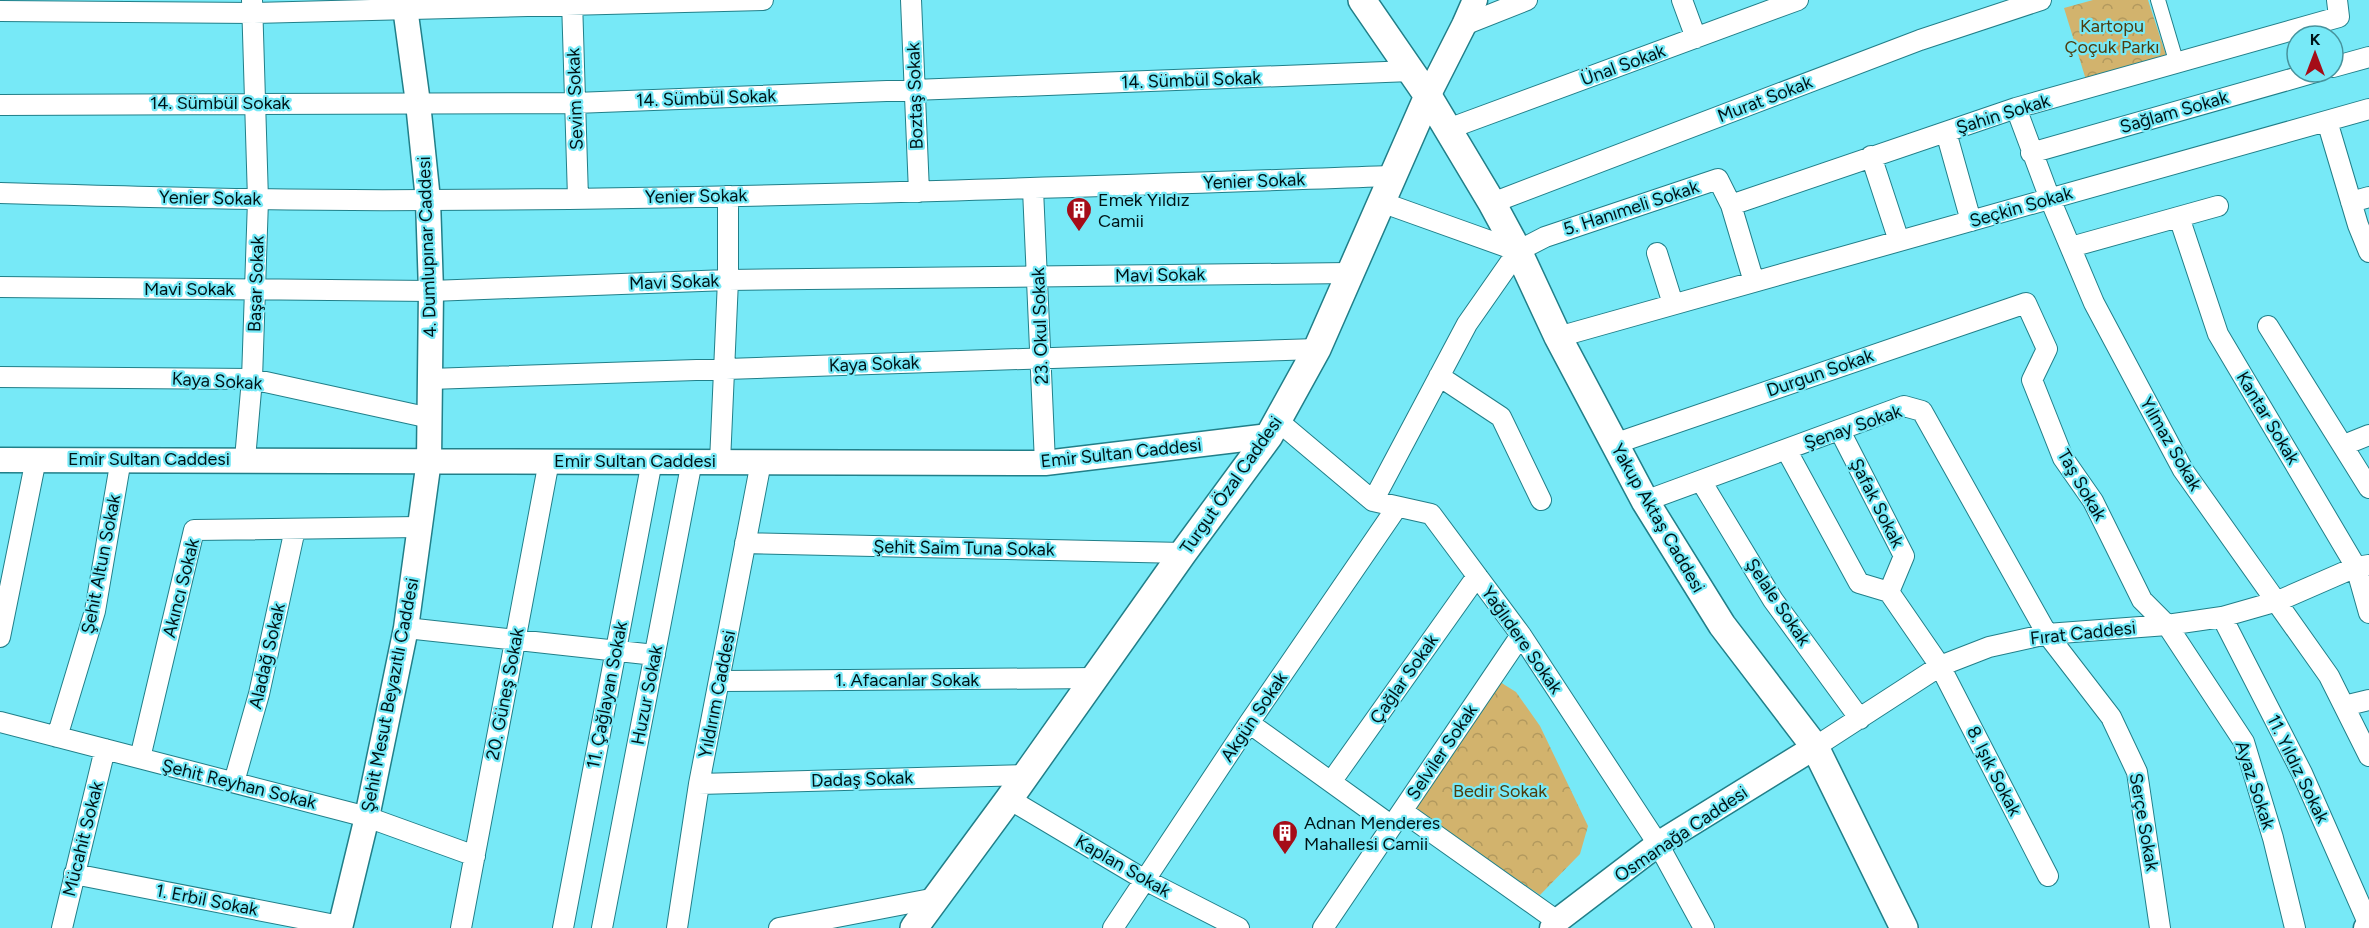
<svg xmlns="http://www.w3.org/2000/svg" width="2369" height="928" viewBox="0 0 2369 928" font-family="Figtree,sans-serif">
  <defs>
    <pattern id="park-crowns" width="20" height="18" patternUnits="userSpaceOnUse" patternTransform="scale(1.5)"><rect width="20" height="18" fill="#d2b36d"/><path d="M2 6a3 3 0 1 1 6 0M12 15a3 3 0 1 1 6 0" fill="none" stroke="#b2995e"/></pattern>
  </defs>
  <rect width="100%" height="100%" fill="#77e9f7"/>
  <!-- park -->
  <path fill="url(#park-crowns)" d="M 2093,0 L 2148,0 L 2167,58 L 2086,80 L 2064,8 Z
    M 1500,682 L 1516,692 L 1540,726 L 1588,826 L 1580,854 L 1540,895 L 1411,808 Z"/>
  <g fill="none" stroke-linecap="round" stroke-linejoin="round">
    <defs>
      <path id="pedestrian" d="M 2158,0 L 2177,64"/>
      <path id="minor" d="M 572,0 L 578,198
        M 911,0 L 919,192
        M 1682,0 L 1696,38
        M 0,11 L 253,13 L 763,0
        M 1464,25 L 1527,0
        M 2333,67 L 2369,57
        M 0,105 L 575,103 L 1411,71
        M 2016,108 L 2050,199 L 2094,303 L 2183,470 L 2329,676 L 2369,756
        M 2327,121 L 2358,225 L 2369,252
        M 1448,129 L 1798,0
        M 1946,132 L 1971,221
        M 2031,153 L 2316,72
        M 1871,156 L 1899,241
        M 1033,189 L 1045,463
        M 0,193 C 142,197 284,201 427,200 C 749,199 1070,187 1392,176
        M 1381,202 L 1518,251
        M 2351,202 L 2369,197
        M 1492,203 L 1920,40 L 2041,0
        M 2179,217 L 2218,334 L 2356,567 L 2369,613
        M 2071,247 L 2218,206
        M 1657,253 L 1673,304
        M 1754,282 L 1731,205 L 2016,108 L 2339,17 L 2337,0
        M 0,287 L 431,291 L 728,280 L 1349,273
        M 2268,326 L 2369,488
        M 1558,337 L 2369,109
        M 1439,376 L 1501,417 L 1541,500
        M 0,377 L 252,379 L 430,418
        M 430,379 L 1317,349
        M 1278,421 L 1373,501 L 1431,514 L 1521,635 L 1658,844 L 1704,928
        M 1840,431 L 1904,556 L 1889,592 L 1940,666 L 2048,876
        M 1614,444 L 2026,303 L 2047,349 L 2032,380 L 2063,458 L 2093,501 L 2142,600 L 2167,625 L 2244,742 L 2273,838 L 2295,928
        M 2344,445 L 2369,435
        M 1787,451 L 1859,583 L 1889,592
        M 245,459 L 252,379 L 258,200 L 252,0
        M 720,462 L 728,280 L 728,196
        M 1701,481 L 1773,600 L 1860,719
        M 1373,501 L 1467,324 L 1518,251 L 1545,237 L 1718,179 L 1731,205
        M 1645,501 L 1904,406 L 1922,411 L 2047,634 L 2111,717 L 2137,772 L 2160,928
        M 745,543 L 1183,553
        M 2222,617 L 2302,773 L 2369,925
        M 406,628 L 655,655
        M 0,637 L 36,459
        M 719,681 L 1095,678
        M 2344,706 L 2369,700
        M 0,722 L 367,817 L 475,856
        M 1249,723 L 1392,826
        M 57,737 L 95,611 L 121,459
        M 1815,747 L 1940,666 L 1989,647 L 2047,634 L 2167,625 L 2222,617 L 2278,601 L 2356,567 L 2369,565
        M 140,758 L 194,530 L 419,527
        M 234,782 L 259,694 L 295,529
        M 1331,782 L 1477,576
        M 699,784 L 1025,775
        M 1009,799 L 1145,880 L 1239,928
        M 1402,811 L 1557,921
        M 74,874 L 340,926
        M 62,928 L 105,749
        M 461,928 L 549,461
        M 563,928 L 652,461
        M 602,928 L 692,461
        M 677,928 L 699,784 L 761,462
        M 779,928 L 936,898
        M 1113,928 L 1249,723 L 1397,507
        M 1323,928 L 1521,635"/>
      <path id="tertiary" d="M 1428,96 L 1464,25 L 1475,0
        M 0,460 L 1045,463 L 1269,436
        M 340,928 L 367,817 L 406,628 L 429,460 L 431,291 L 428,200 L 418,103 L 404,0
        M 1552,928 L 1557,921 L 1658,844 L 1815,747
        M 2366,928 L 2369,927"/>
      <path id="secondary" d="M 1362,0 L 1428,96 L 1492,203 L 1518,251 L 1558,337 L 1645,501 L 1722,625 L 1815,747 L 1904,928
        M 914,928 L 1009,799 L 1183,553 L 1269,436 L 1317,349 L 1428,96"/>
    </defs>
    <!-- pedestrian casing -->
    <use href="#pedestrian" stroke="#217f89" stroke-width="16"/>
    <!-- minor casing -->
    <use href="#minor" stroke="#217f89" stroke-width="22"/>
    <!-- tertiary casing -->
    <use href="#tertiary" stroke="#217f89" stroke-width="27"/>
    <!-- secondary casing -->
    <use href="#secondary" stroke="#217f89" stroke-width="30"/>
    <!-- pedestrian -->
    <use href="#pedestrian" stroke="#fff" stroke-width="14"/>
    <!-- minor -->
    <use href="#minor" stroke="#fff" stroke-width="20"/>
    <!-- tertiary -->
    <use href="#tertiary" stroke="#fff" stroke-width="24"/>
    <!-- secondary -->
    <use href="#secondary" stroke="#fff" stroke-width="27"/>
  </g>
  <!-- icons -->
  <defs>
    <symbol id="building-pin" viewBox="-11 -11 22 30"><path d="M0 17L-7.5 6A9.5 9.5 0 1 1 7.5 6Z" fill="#a50d18" stroke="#77e9f7"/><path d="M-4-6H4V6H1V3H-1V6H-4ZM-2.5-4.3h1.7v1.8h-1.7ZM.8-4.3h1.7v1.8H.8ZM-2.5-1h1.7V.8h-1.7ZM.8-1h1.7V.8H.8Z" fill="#fff"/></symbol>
  </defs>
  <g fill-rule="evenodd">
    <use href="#building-pin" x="1064" y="195" width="30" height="40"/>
    <use href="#building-pin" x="1270" y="818" width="30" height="40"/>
  </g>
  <g text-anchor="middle" stroke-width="4.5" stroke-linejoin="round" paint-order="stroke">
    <!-- park labels -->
    <g font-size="18" fill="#4e3c0e" stroke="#77e9f7">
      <text x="2112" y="32">Kartopu<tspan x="2112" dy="21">Çoçuk Parkı</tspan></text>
      <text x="1500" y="797">Bedir Sokak</text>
    </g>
    <!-- street labels -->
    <g font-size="18" fill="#001316" stroke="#77e9f7">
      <text transform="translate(1623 65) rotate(-20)" y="6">Ünal Sokak</text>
      <text transform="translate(1191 80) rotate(-2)" y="6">14. Sümbül Sokak</text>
      <text transform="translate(915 96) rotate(-92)" y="6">Boztaş Sokak</text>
      <text transform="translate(706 98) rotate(-2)" y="6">14. Sümbül Sokak</text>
      <text transform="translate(575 99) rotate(-92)" y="6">Sevim Sokak</text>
      <text transform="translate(1765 99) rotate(-21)" y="6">Murat Sokak</text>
      <text x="220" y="109">14. Sümbül Sokak</text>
      <text transform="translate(2174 112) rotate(-16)" y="6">Sağlam Sokak</text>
      <text transform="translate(2003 114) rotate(-17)" y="6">Şahin Sokak</text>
      <text transform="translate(1254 181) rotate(-2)" y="6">Yenier Sokak</text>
      <text transform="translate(696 196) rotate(-1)" y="6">Yenier Sokak</text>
      <text transform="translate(210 198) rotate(1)" y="6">Yenier Sokak</text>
      <text transform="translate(2021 207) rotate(-16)" y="6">Seçkin Sokak</text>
      <text transform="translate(1631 208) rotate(-18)" y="6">5. Hanımeli Sokak</text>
      <text transform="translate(427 247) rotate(-92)" y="6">4. Dumlupınar Caddesi</text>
      <text transform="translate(1160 275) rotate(-1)" y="6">Mavi Sokak</text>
      <text transform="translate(674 282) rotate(-2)" y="6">Mavi Sokak</text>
      <text transform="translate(256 284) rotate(-88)" y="6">Başar Sokak</text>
      <text x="189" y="295">Mavi Sokak</text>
      <text transform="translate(1040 326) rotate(-92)" y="6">23. Okul Sokak</text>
      <text transform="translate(874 364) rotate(-2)" y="6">Kaya Sokak</text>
      <text transform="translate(1820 373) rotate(-19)" y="6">Durgun Sokak</text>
      <text transform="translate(217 381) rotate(3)" y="6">Kaya Sokak</text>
      <text transform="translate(2268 418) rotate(59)" y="6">Kantar Sokak</text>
      <text transform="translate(1853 427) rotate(-19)" y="6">Şenay Sokak</text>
      <text transform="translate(2171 444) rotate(60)" y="6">Yılmaz Sokak</text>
      <text transform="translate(1121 453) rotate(-6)" y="6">Emir Sultan Caddesi</text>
      <text x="149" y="465">Emir Sultan Caddesi</text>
      <text x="635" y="467">Emir Sultan Caddesi</text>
      <text transform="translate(1231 485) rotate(-55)" y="6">Turgut Özal Caddesi</text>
      <text transform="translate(2082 485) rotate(60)" y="6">Taş Sokak</text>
      <text transform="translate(1877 503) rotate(63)" y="6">Şafak Sokak</text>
      <text transform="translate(1658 518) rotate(60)" y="6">Yakup Aktaş Caddesi</text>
      <text transform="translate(964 548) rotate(1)" y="6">Şehit Saim Tuna Sokak</text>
      <text transform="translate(101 564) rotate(-79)" y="6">Şehit Altun Sokak</text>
      <text transform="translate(181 588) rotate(-76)" y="6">Akıncı Sokak</text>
      <text transform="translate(1778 602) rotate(56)" y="6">Şelale Sokak</text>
      <text transform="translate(2083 633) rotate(-6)" y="6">Fırat Caddesi</text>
      <text transform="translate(1522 640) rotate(55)" y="6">Yağlıdere Sokak</text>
      <text transform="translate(267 656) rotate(-77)" y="6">Aladağ Sokak</text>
      <text transform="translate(1404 679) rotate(-55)" y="6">Çağlar Sokak</text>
      <text x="907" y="686">1. Afacanlar Sokak</text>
      <text transform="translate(505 694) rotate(-79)" y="6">20. Güneş Sokak</text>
      <text transform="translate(717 694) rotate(-79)" y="6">Yıldırım Caddesi</text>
      <text transform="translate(390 695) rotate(-79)" y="6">Şehit Mesut Beyazıtlı Caddesi</text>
      <text transform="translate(607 695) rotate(-79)" y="6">11. Çağlayan Sokak</text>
      <text transform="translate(647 695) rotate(-79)" y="6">Huzur Sokak</text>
      <text transform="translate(1254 717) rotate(-56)" y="6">Akgün Sokak</text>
      <text transform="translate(1442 752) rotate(-56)" y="6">Selviler Sokak</text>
      <text transform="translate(2298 769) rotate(64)" y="6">11. Yıldız Sokak</text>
      <text transform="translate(1994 771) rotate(63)" y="6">8. Işık Sokak</text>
      <text transform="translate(862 779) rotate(-2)" y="6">Dadaş Sokak</text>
      <text transform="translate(239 784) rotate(14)" y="6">Şehit Reyhan Sokak</text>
      <text transform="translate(2255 785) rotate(72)" y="6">Ayaz Sokak</text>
      <text transform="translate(2144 822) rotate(80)" y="6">Serçe Sokak</text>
      <text transform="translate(1681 834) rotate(-34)" y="6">Osmanağa Caddesi</text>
      <text transform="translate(83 839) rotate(-76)" y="6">Mücahit Sokak</text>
      <text transform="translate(1123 866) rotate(30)" y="6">Kaplan Sokak</text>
      <text transform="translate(207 900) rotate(11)" y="6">1. Erbil Sokak</text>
    </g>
    <!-- poi labels -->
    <g font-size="18" fill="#001316" stroke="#77e9f7" text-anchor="start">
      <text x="1098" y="206">Emek Yıldız<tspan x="1098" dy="21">Camii</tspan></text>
      <text x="1304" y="829">Adnan Menderes<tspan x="1304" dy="21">Mahallesi Camii</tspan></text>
    </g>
  </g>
  <!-- north arrow -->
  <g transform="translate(2315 54)"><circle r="28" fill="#77e9f7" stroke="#47939d" stroke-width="1.5"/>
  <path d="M0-4.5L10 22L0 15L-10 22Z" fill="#a50d18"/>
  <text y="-9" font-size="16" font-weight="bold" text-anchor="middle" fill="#001316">K</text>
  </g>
</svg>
